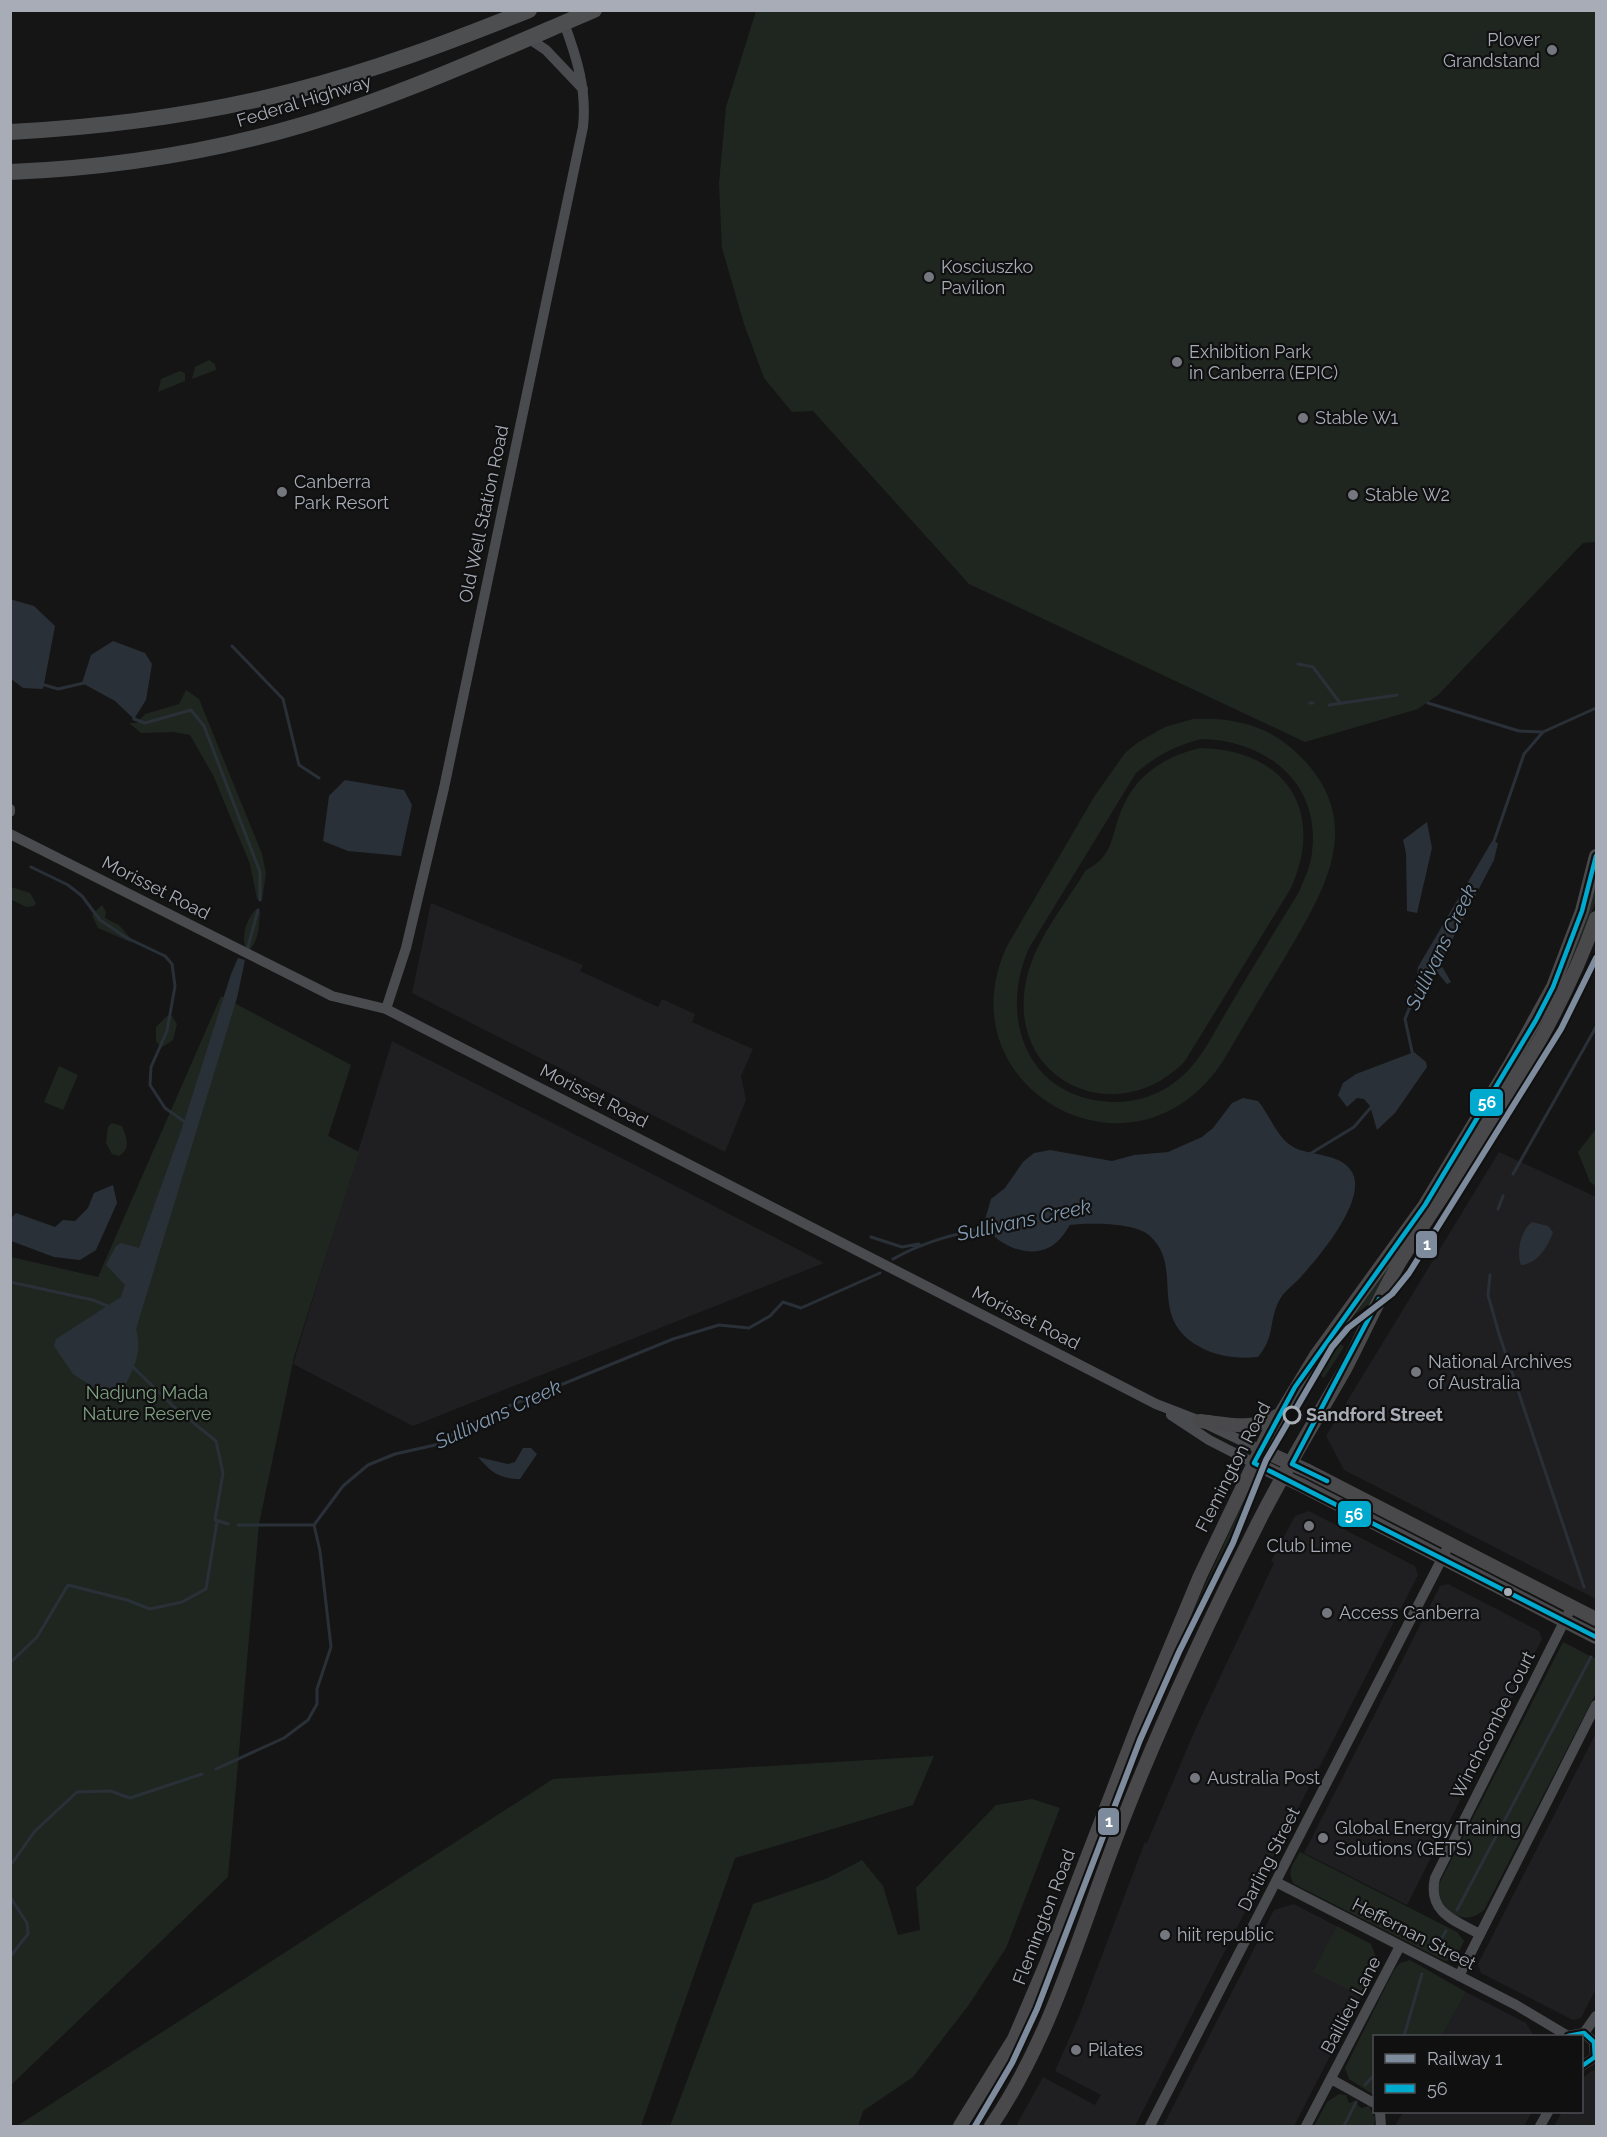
<svg xmlns="http://www.w3.org/2000/svg" width="1607" height="2137" viewBox="0 0 1607 2137" font-family="Raleway,sans-serif">
  <rect width="100%" height="100%" fill="#151516"/>
  <!-- built -->
  <path fill="#1f1f21" d="M 431,903 L 583,965 L 580,971 L 658,1007 L 662,999 L 695,1014 L 692,1022 L 753,1049 L 741,1076 L 746,1100 L 725,1152 L 412,993 Z
    M 392,1041 L 635,1165 L 824,1263 L 413,1426 L 293,1364 Z
    M 1499,1152 L 1596,1197 L 1596,1599 L 1344,1470 L 1326,1436 Z
    M 1309,1511 L 1415,1566 L 1418,1575 L 1135,2126 L 1016,2126 L 1043,2077 L 1095,2105 L 1101,2095 L 1055,2071 L 1079,2016 L 1145,1842 L 1147,1843 L 1195,1730 L 1274,1563 L 1271,1561 L 1295,1516 Z
    M 1448,1584 L 1539,1631 L 1542,1639 L 1407,1905 L 1304,1853 L 1440,1586 Z
    M 1596,1733 L 1596,1989 L 1581,2018 L 1573,2020 L 1481,1973 L 1478,1964 Z
    M 1294,1904 L 1371,1944 L 1378,1963 L 1294,2126 L 1163,2126 L 1274,1910 Z
    M 1466,1992 L 1526,2023 L 1534,2036 L 1442,2036 Z
    M 1596,2070 L 1596,2126 L 1554,2126 L 1562,2112 L 1582,2112 L 1582,2079 L 1591,2071 Z
    M 1403,2112 L 1532,2112 L 1524,2126 L 1395,2126 Z"/>
  <!-- green -->
  <path fill="#1f2620" fill-rule="evenodd" d="M 756,11 L 1596,11 L 1596,542 L 1583,543 L 1438,695 L 1418,709 L 1305,742 L 969,584 L 813,411 L 792,412 L 764,378 L 744,324 L 722,248 L 719,183 L 726,107 Z
    M 209,360 L 215,364 L 216,370 L 192,379 L 195,367 Z
    M 180,371 L 185,373 L 185,381 L 158,392 L 161,379 Z
    M 186,690 L 199,699 L 262,854 L 266,873 L 262,901 L 257,899 L 250,864 L 213,775 L 190,735 L 173,732 L 141,733 L 129,723 L 137,723 L 145,714 L 179,704 Z
    M 1193,719 C 1235,717 1271,726 1301,757 C 1368,825 1322,894 1284,959 C 1263,993 1243,1027 1223,1061 C 1134,1197 941,1088 1007,946 L 1094,797 L 1125,753 L 1137,743 L 1165,727 ZM 1201,739 C 1265,740 1321,782 1312,852 C 1311,866 1304,879 1299,892 C 1275,931 1251,970 1228,1009 C 1213,1034 1199,1065 1175,1082 C 1157,1096 1134,1103 1111,1102 C 1027,1098 998,1018 1029,948 L 1136,773 C 1157,755 1175,746 1201,739 Z
    M 1201,748 C 1284,750 1326,809 1291,888 L 1185,1061 C 1119,1130 1010,1084 1025,987 C 1031,945 1064,906 1086,870 C 1113,857 1111,837 1121,811 C 1135,775 1165,756 1201,748 Z
    M 1596,878 L 1596,899 L 1583,940 L 1540,1031 L 1371,1306 L 1368,1305 L 1348,1319 L 1535,1034 L 1553,999 Z
    M 11,887 L 30,893 L 36,903 L 34,906 L 26,907 L 12,900 Z
    M 102,905 L 106,912 L 105,918 L 119,925 L 132,940 L 130,942 L 98,928 L 92,915 Z
    M 255,910 L 260,912 C 259,924 259,942 249,950 L 245,948 C 242,934 246,921 255,910 Z
    M 221,996 L 351,1065 L 328,1136 L 359,1152 L 294,1357 L 259,1524 L 228,1877 L 11,2085 L 11,1257 L 98,1277 Z
    M 167,1016 L 172,1016 L 177,1024 L 173,1040 L 161,1048 L 156,1041 L 156,1027 Z
    M 59,1066 L 78,1075 L 63,1110 L 44,1102 Z
    M 112,1123 L 122,1126 C 127,1139 131,1148 119,1156 L 112,1154 L 106,1143 L 108,1127 Z
    M 1596,1129 L 1596,1186 L 1590,1182 L 1578,1152 Z
    M 1338,1341 L 1344,1347 L 1324,1378 L 1317,1373 Z
    M 1247,1494 L 1250,1495 L 1229,1547 L 1169,1669 L 1167,1668 Z
    M 1563,1642 L 1596,1659 L 1596,1693 L 1484,1910 C 1464,1928 1439,1911 1438,1886 Z
    M 934,1756 L 913,1805 L 735,1858 L 641,2126 L 17,2126 L 553,1779 Z
    M 1032,1799 L 1060,1808 L 1006,1948 L 968,2006 L 913,2077 L 863,2111 L 858,2126 L 670,2126 L 753,1904 L 828,1878 L 862,1860 L 883,1886 L 898,1935 L 920,1930 L 916,1888 L 996,1805 Z
    M 1300,1852 L 1457,1932 L 1464,1941 L 1455,1960 L 1445,1961 L 1294,1884 C 1286,1871 1293,1864 1300,1852 Z
    M 1337,1926 L 1371,1944 L 1378,1963 L 1361,1996 L 1313,1972 Z
    M 1410,1960 L 1466,1992 L 1442,2036 L 1374,2036 L 1374,2095 L 1349,2079 L 1345,2068 L 1394,1970 L 1400,1963 Z
    M 1339,2094 L 1346,2095 L 1349,2103 L 1354,2101 L 1361,2108 L 1369,2106 L 1375,2118 L 1374,2126 L 1314,2126 L 1327,2102 Z"/>
  <!-- water -->
  <path fill="#2a3037" d="M 10,599 L 34,606 L 55,626 L 43,689 L 23,688 L 11,679 Z
    M 113,641 L 145,653 L 152,664 L 146,700 L 134,719 L 115,701 L 82,683 L 91,655 Z
    M 345,780 L 404,790 L 412,805 L 401,856 L 348,851 L 323,841 L 329,796 Z
    M 1427,822 L 1432,848 L 1417,913 L 1407,911 L 1406,853 L 1403,840 Z
    M 1492,841 L 1498,843 L 1494,860 L 1440,963 L 1451,982 L 1447,984 L 1437,972 L 1430,969 L 1415,987 L 1418,967 Z
    M 238,958 L 245,960 L 237,998 L 136,1329 C 142,1352 135,1365 125,1386 L 96,1389 L 73,1374 L 54,1346 L 56,1339 L 121,1297 L 125,1285 L 106,1265 L 116,1246 L 121,1243 L 139,1248 L 182,1128 L 231,974 Z
    M 1414,1052 L 1426,1062 L 1427,1067 L 1395,1113 L 1377,1130 L 1370,1106 L 1364,1099 L 1357,1098 L 1347,1107 L 1338,1095 L 1343,1083 L 1356,1074 Z
    M 1243,1098 L 1258,1101 C 1270,1115 1277,1139 1295,1148 C 1312,1156 1341,1153 1352,1172 C 1368,1200 1318,1258 1299,1279 C 1293,1285 1285,1291 1280,1299 C 1268,1320 1276,1336 1258,1357 C 1239,1359 1218,1357 1200,1347 C 1146,1318 1185,1268 1150,1236 C 1134,1222 1090,1223 1070,1225 C 1065,1233 1059,1242 1050,1247 C 1028,1259 995,1245 984,1223 L 991,1199 L 1005,1188 L 1023,1162 L 1034,1153 L 1050,1150 L 1112,1161 L 1134,1155 L 1168,1152 L 1202,1137 L 1213,1128 L 1232,1103 Z
    M 113,1185 L 117,1203 L 96,1250 L 80,1260 L 54,1257 L 11,1241 L 11,1218 L 16,1213 L 55,1227 L 63,1220 L 75,1221 L 88,1208 L 94,1193 Z
    M 1532,1222 L 1548,1226 L 1553,1232 C 1548,1247 1537,1264 1521,1265 C 1516,1252 1521,1230 1532,1222 Z
    M 523,1448 L 531,1448 L 537,1454 L 520,1479 C 499,1479 491,1472 478,1457 L 508,1464 L 515,1462 Z"/>
  <g fill="none" stroke-linecap="round" stroke-linejoin="round">
    <!-- stream -->
    <path stroke="#2a3037" stroke-width="3" d="M 232,646 L 283,699 L 299,765 L 319,778
      M 1298,664 L 1313,667 L 1340,703
      M 41,684 L 58,689 L 84,683
      M 1310,703 L 1313,703
      M 1428,703 L 1519,731 L 1542,732
      M 1329,705 L 1397,695
      M 134,717 L 134,719 L 145,723 L 191,710 L 204,726 L 260,872 L 260,900
      M 1493,844 L 1524,754 L 1543,732 L 1596,708
      M 31,867 L 68,885 L 82,896 L 100,920 L 127,938 L 165,956 L 172,964 L 175,986 L 167,1031 L 151,1067 L 150,1085 L 165,1108 L 185,1122
      M 248,947 L 258,910
      M 1413,1056 L 1405,1019 L 1422,977
      M 1308,1155 L 1354,1127 L 1373,1105
      M 1513,1174 L 1596,1027
      M 1498,1209 L 1503,1196
      M 871,1237 L 902,1247 L 919,1244
      M 893,1259 C 925,1241 955,1234 990,1227
      M 1490,1275 L 1488,1295 L 1499,1334 L 1584,1587
      M 10,1282 L 93,1300 L 110,1307
      M 133,1367 L 174,1407 L 216,1441 L 223,1473 L 215,1520 L 228,1524
      M 238,1525 L 314,1525
      M 10,1663 L 37,1637 L 68,1585 L 127,1600 L 150,1609 L 182,1602 L 206,1589 L 217,1522
      M 216,1769 L 284,1738 L 308,1720 L 317,1704 L 317,1689 L 331,1647 L 320,1551 L 314,1525 L 343,1486 L 368,1465 L 395,1454 L 444,1443 L 457,1430 L 509,1406 L 673,1339 L 719,1325 L 749,1328 L 770,1316 L 783,1302 L 801,1308 L 880,1273
      M 10,1866 L 35,1831 L 77,1792 L 110,1791 L 130,1798 L 202,1774
      M 10,1897 L 27,1923 L 28,1934 L 10,1957
      M 1457,1910 L 1591,1657
      M 1434,1951 L 1446,1931
      M 1404,2036 L 1422,1974
      M 1365,2085 L 1374,2075
      M 1344,2126 L 1356,2102"/>
    <!-- minor -->
    <path stroke="#4a4b4e" stroke-width="10" d="M 528,38 L 546,50 L 583,89
      M 10,809 L 10,812
      M 10,834 L 332,996 L 386,1009 L 1156,1404 L 1200,1421 L 1261,1450
      M 386,1009 L 406,948 L 444,788 L 583,127 C 587,90 577,58 564,23
      M 1171,1415 L 1209,1440 L 1254,1463
      M 1276,1882 L 1516,2005 L 1568,2036
      M 1480,1934 C 1455,1921 1427,1912 1435,1878 L 1572,1606
      M 1459,1976 L 1596,1705
      M 1584,2033 L 1596,2016
      M 1568,2036 L 1584,2033 L 1594,2042 L 1595,2057 L 1582,2066
      M 1331,2079 L 1374,2103
      M 1380,2112 L 1381,2126
      M 1150,2126 L 1450,1543
      M 1306,2126 L 1400,1946
      M 1540,2126 L 1548,2112"/>
    <!-- secondary -->
    <path stroke="#49494c" stroke-width="14" d="M 1200,1421 C 1227,1424 1253,1431 1277,1416
      M 1261,1450 L 1308,1471 L 1596,1619
      M 1254,1463 L 1301,1485 L 1596,1637
      M 960,2126 L 1014,2039 L 1046,1964 L 1142,1715 L 1200,1576 L 1267,1436 L 1317,1354 L 1425,1205 L 1511,1063 L 1553,987 L 1582,911 L 1596,856
      M 991,2126 C 1049,2041 1077,1941 1113,1846 C 1154,1736 1205,1628 1258,1523 C 1284,1471 1316,1420 1345,1369 C 1364,1333 1380,1295 1401,1260 C 1471,1149 1552,1043 1596,918"/>
    <!-- trunk -->
    <path stroke="#4c4e50" stroke-width="16" d="M 10,132 C 106,127 200,115 293,91 C 373,71 452,41 529,10
      M 10,172 C 109,168 207,153 302,125 C 402,95 498,51 594,10"/>
    <defs>
      <path id="bus-1" d="M 1596,856 L 1582,911 L 1553,987 L 1536,1020 L 1425,1205 L 1295,1387 L 1254,1463 L 1596,1637
        M 1327,1481 L 1292,1464 L 1379,1299
        M 1568,2036 L 1584,2033 L 1594,2042 L 1595,2057 L 1582,2066"/>
    </defs>
    <!-- bus-1 casing -->
    <use href="#bus-1" stroke="#101011" stroke-width="9"/>
    <!-- bus-1 -->
    <use href="#bus-1" stroke="#00a9ce" stroke-width="4.5"/>
    <defs>
      <path id="rail-1" d="M 975,2126 L 1012,2063 L 1037,2009 L 1140,1740 L 1179,1652 L 1233,1543 L 1266,1460 L 1332,1347 L 1348,1328 L 1392,1294 L 1409,1273 L 1561,1029 L 1596,958"/>
    </defs>
    <!-- rail-1 casing -->
    <use href="#rail-1" stroke="#101011" stroke-width="10"/>
    <!-- rail-1 -->
    <use href="#rail-1" stroke="#7d8b9c" stroke-width="6"/>
  </g>
  <!-- markers -->
  <g fill="#74777e" stroke="#101011" stroke-width="2">
    <circle cx="1552" cy="50" r="6"/>
    <circle cx="929" cy="277" r="6"/>
    <circle cx="1177" cy="362" r="6"/>
    <circle cx="1303" cy="418" r="6"/>
    <circle cx="282" cy="492" r="6"/>
    <circle cx="1353" cy="495" r="6"/>
    <circle cx="1416" cy="1372" r="6"/>
    <circle cx="1309" cy="1526" r="6"/>
    <circle cx="1327" cy="1613" r="6"/>
    <circle cx="1195" cy="1778" r="6"/>
    <circle cx="1323" cy="1838" r="6"/>
    <circle cx="1165" cy="1935" r="6"/>
    <circle cx="1076" cy="2050" r="6"/>
  </g>
  <circle fill="#101011" stroke="#a7acb6" stroke-width="3" cx="1292" cy="1415" r="8"/>
  <circle fill="#a7acb6" stroke="#101011" stroke-width="2" cx="1508" cy="1592" r="5"/>
  <g text-anchor="middle" stroke-width="4.5" stroke-linejoin="round" paint-order="stroke">
    <!-- poi labels -->
    <g font-size="18" fill="#a7acb6" stroke="#101011" text-anchor="start">
      <text x="1540" y="46" text-anchor="end">Plover<tspan x="1540" dy="21">Grandstand</tspan></text>
      <text x="941" y="273">Kosciuszko<tspan x="941" dy="21">Pavilion</tspan></text>
      <text x="1189" y="358">Exhibition Park<tspan x="1189" dy="21">in Canberra (EPIC)</tspan></text>
      <text x="1315" y="424">Stable W1</text>
      <text x="294" y="488">Canberra<tspan x="294" dy="21">Park Resort</tspan></text>
      <text x="1365" y="501">Stable W2</text>
      <text x="1428" y="1368">National Archives<tspan x="1428" dy="21">of Australia</tspan></text>
      <text x="1309" y="1552" text-anchor="middle">Club Lime</text>
      <text x="1339" y="1619">Access Canberra</text>
      <text x="1207" y="1784">Australia Post</text>
      <text x="1335" y="1834">Global Energy Training<tspan x="1335" dy="21">Solutions (GETS)</tspan></text>
      <text x="1177" y="1941">hiit republic</text>
      <text x="1088" y="2056">Pilates</text>
    </g>
    <!-- street labels -->
    <g font-size="18" fill="#a7acb6" stroke="#101011">
      <text transform="translate(304 101) rotate(-17)" y="6">Federal Highway</text>
      <text transform="translate(484 514) rotate(-78)" y="6">Old Well Station Road</text>
      <text transform="translate(156 888) rotate(27)" y="6">Morisset Road</text>
      <text transform="translate(594 1096) rotate(27)" y="6">Morisset Road</text>
      <text transform="translate(1026 1318) rotate(27)" y="6">Morisset Road</text>
      <text transform="translate(1233 1467) rotate(-63)" y="6">Flemington Road</text>
      <text transform="translate(1493 1725) rotate(-63)" y="6">Winchcombe Court</text>
      <text transform="translate(1269 1859) rotate(-63)" y="6">Darling Street</text>
      <text transform="translate(1044 1917) rotate(-69)" y="6">Flemington Road</text>
      <text transform="translate(1414 1934) rotate(27)" y="6">Heffernan Street</text>
      <text transform="translate(1351 2005) rotate(-62)" y="6">Baillieu Lane</text>
    </g>
    <!-- park labels -->
    <g font-size="18" fill="#7fa082" stroke="#101011">
      <text x="147" y="1399">Nadjung Mada<tspan x="147" dy="21">Nature Reserve</tspan></text>
    </g>
    <!-- stop labels -->
    <g font-size="18" font-weight="bold" fill="#a7acb6" stroke="#101011" text-anchor="start">
      <text x="1306" y="1421">Sandford Street</text>
    </g>
    <!-- water labels -->
    <g font-size="20" font-style="italic" fill="#8098af" stroke="#101011">
      <text transform="translate(1441 947) rotate(-64)" y="7">Sullivans Creek</text>
      <text transform="translate(1024 1220) rotate(-12)" y="7">Sullivans Creek</text>
      <text transform="translate(498 1414) rotate(-25)" y="7">Sullivans Creek</text>
    </g>
  </g>
  <g stroke="#101011" stroke-width="2">
    <rect x="1469" y="1088" width="35" height="29" rx="6" fill="#00a9ce"/>
    <rect x="1415" y="1230" width="23" height="29" rx="6" fill="#7d8b9c"/>
    <rect x="1337" y="1500" width="35" height="28" rx="6" fill="#00a9ce"/>
    <rect x="1097" y="1807" width="23" height="29" rx="6" fill="#7d8b9c"/>
  </g>
  <g font-size="16" text-anchor="middle" font-weight="bold" fill="#fff">
    <text x="1487" y="1108">56</text>
    <text x="1427" y="1250">1</text>
    <text x="1354" y="1520">56</text>
    <text x="1109" y="1827">1</text>
  </g>
  <!-- border -->
  <rect width="1607" height="2137" fill="none" stroke="#a7acb6" stroke-width="24"/>
  <!-- legend -->
  <rect x="1373" y="2035" width="210" height="78" fill="#101011" stroke="#4c4e53" stroke-width="1.5"/>
  <rect x="1385" y="2054" width="30" height="9" fill="#7d8b9c" stroke="#4c4e53" stroke-width="1.5"/>
  <text x="1427" y="2065" font-size="18" fill="#a7acb6">Railway 1</text>
  <rect x="1385" y="2084" width="30" height="9" fill="#00a9ce" stroke="#4c4e53" stroke-width="1.5"/>
  <text x="1427" y="2095" font-size="18" fill="#a7acb6">56</text>
</svg>
